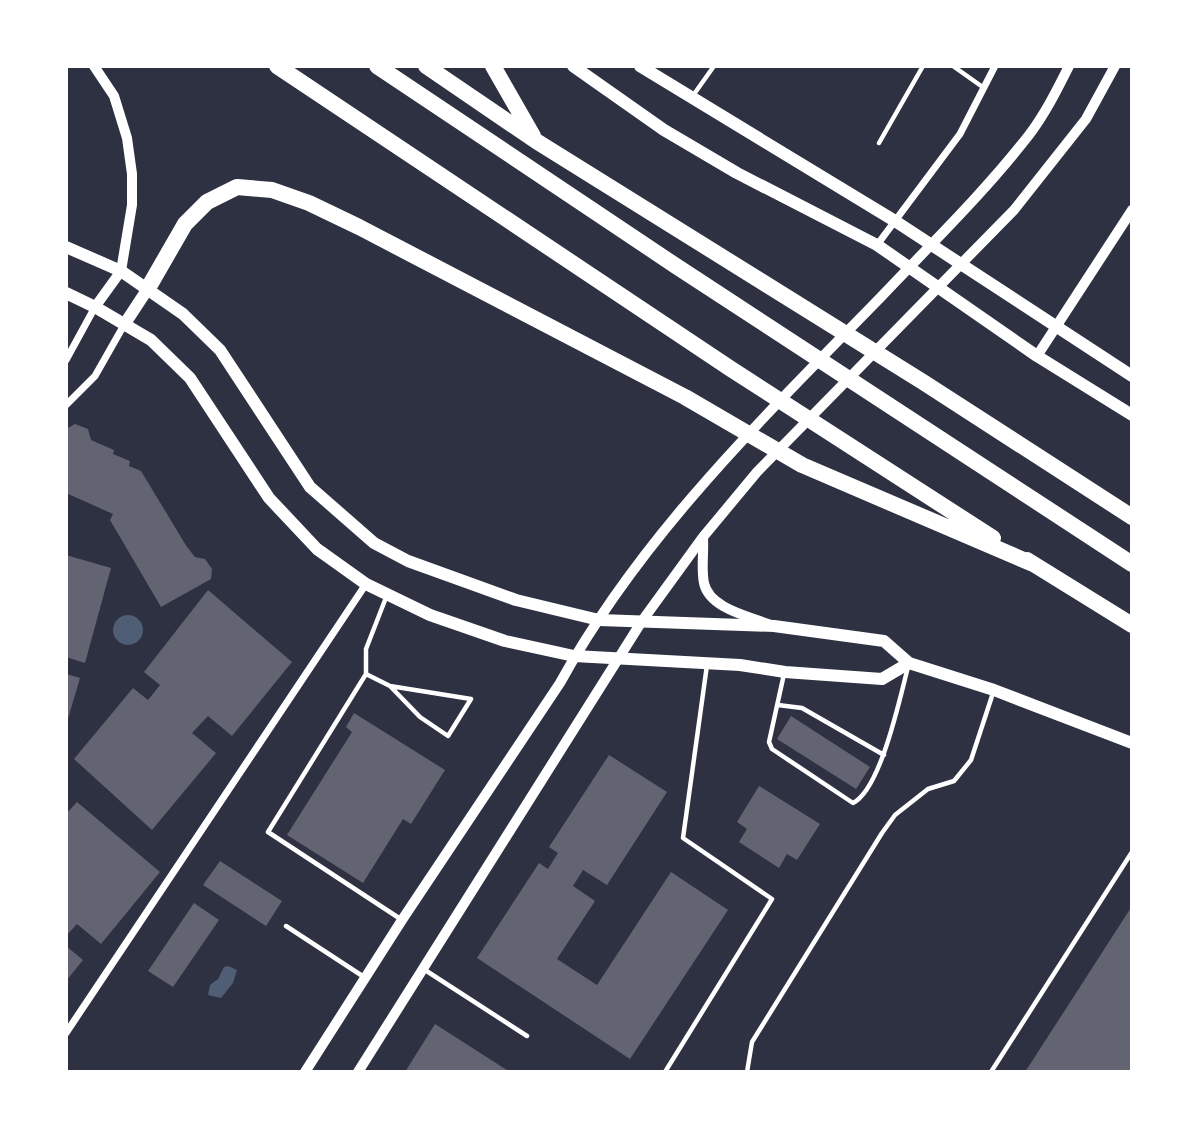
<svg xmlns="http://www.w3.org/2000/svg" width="1198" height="1138" viewBox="0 0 1198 1138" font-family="'Public Sans',sans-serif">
  <rect width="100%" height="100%" fill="#2d3142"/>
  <!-- water -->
  <path fill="#4f5d75" d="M113 630a15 15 0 1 1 30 0a15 15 0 1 1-30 0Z
    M 228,966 L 237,970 L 233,983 L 221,998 L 208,995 L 210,985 L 218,979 L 224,967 Z"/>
  <!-- building -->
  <path fill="#626471" d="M 75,424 L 88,429 L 91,440 L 114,450 L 113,454 L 130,461 L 129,466 L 141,471 L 187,547 L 195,557 L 205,559 L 212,569 L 211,579 L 161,607 L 110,520 L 113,514 L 66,493 L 66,429 Z
    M 66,555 L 111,568 L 85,663 L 66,657 Z
    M 208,590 L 292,662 L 232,736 L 208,716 L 192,733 L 216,753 L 152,830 L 74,759 L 133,688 L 148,700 L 160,685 L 144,672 Z
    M 66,674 L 80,678 L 67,722 L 66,722 Z
    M 354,713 L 445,770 L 411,824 L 403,819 L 363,883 L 287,835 L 352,732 L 346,727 Z
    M 791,716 L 870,767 L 856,789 L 777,739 Z
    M 609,755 L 667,792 L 607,885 L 583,870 L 573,886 L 595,901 L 557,959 L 597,985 L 671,872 L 728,910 L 630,1059 L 477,958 L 539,863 L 548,869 L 558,853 L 549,847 Z
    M 759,786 L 820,824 L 797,860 L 787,854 L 779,868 L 739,842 L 747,829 L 737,822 Z
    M 77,802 L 160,872 L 101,944 L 77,924 L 66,936 L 66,814 Z
    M 220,861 L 282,901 L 266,926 L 203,885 Z
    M 194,903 L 219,920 L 173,987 L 148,971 Z
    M 1132,906 L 1132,1072 L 1025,1072 L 1069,1004 Z
    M 66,946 L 83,960 L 66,981 Z
    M 435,1024 L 510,1072 L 405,1072 Z"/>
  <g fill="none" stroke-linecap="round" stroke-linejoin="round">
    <!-- service -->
    <path stroke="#fff" stroke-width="4.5" d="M 953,66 L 984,88
      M 692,97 L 714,66
      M 879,143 L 923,66
      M 387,595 L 366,649 L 366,674 L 268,832 L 402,920
      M 366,674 L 390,686 L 420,717 L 448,736 L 471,699 L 390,686
      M 784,674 L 769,742 L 772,749 L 853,803 C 881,789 900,697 908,667
      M 778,705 L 802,708 L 884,755
      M 286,926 L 364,977
      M 425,970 L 527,1036
      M 665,1072 L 772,899 L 683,838 L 707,665
      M 747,1072 L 752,1042 L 882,833 L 895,815 L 928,789 L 954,781 L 971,760 L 993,693
      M 991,1072 L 1132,852"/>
    <!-- minor -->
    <path stroke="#fff" stroke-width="7" d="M 877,245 L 960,134 L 995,66
      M 66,360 L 95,307
      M 66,405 L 95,376 L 124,325
      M 66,1033 L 366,584"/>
    <!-- tertiary -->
    <path stroke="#fff" stroke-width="10" d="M 94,66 L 114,96 L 127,138 L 132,174 L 132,205 L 121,271 L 95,307
      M 1037,356 L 1132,210
      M 703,538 C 704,553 701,569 704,583 C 709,608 748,616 768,624
      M 305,1072 L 402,920 L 560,683 C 641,536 762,419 878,300 C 929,246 983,194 1029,135 C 1045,114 1057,90 1069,66
      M 358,1072 L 642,621 L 703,537 L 757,472 L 1014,210 L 1086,119 L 1115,66"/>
    <!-- secondary -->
    <path stroke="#fff" stroke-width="12" d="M 573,66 L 664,130 L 737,173 L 877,245 L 1037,356 L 1132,415
      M 640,66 L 895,221 L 1132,376
      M 66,247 L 121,271 L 183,314 L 220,350 L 310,487 L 374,543 L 408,561 L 516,600 L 599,620 L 774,626 L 884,641 L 909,663 L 994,690 L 1132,743
      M 66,293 L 95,307 L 151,340 L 190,378 L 269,498 L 317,549 L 366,584 L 430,615 L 505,641 L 574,656 L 740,665 L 785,672 L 882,679 L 909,663
      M 124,325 L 147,290"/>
    <!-- motorway -->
    <path stroke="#fff" stroke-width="16" d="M 277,66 L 731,369 L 993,538
      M 377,66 L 676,266 L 1132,564
      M 426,66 L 536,141 L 923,382 L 1132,517
      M 493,66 L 533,136
      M 147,290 L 185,224 L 207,202 L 237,187 L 272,190 L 309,203 L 359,227 L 685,397 L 802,465 L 1033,564
      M 1027,560 L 1132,625"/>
  </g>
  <!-- border -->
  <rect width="1198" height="1138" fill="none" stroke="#ffffff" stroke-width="136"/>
</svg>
